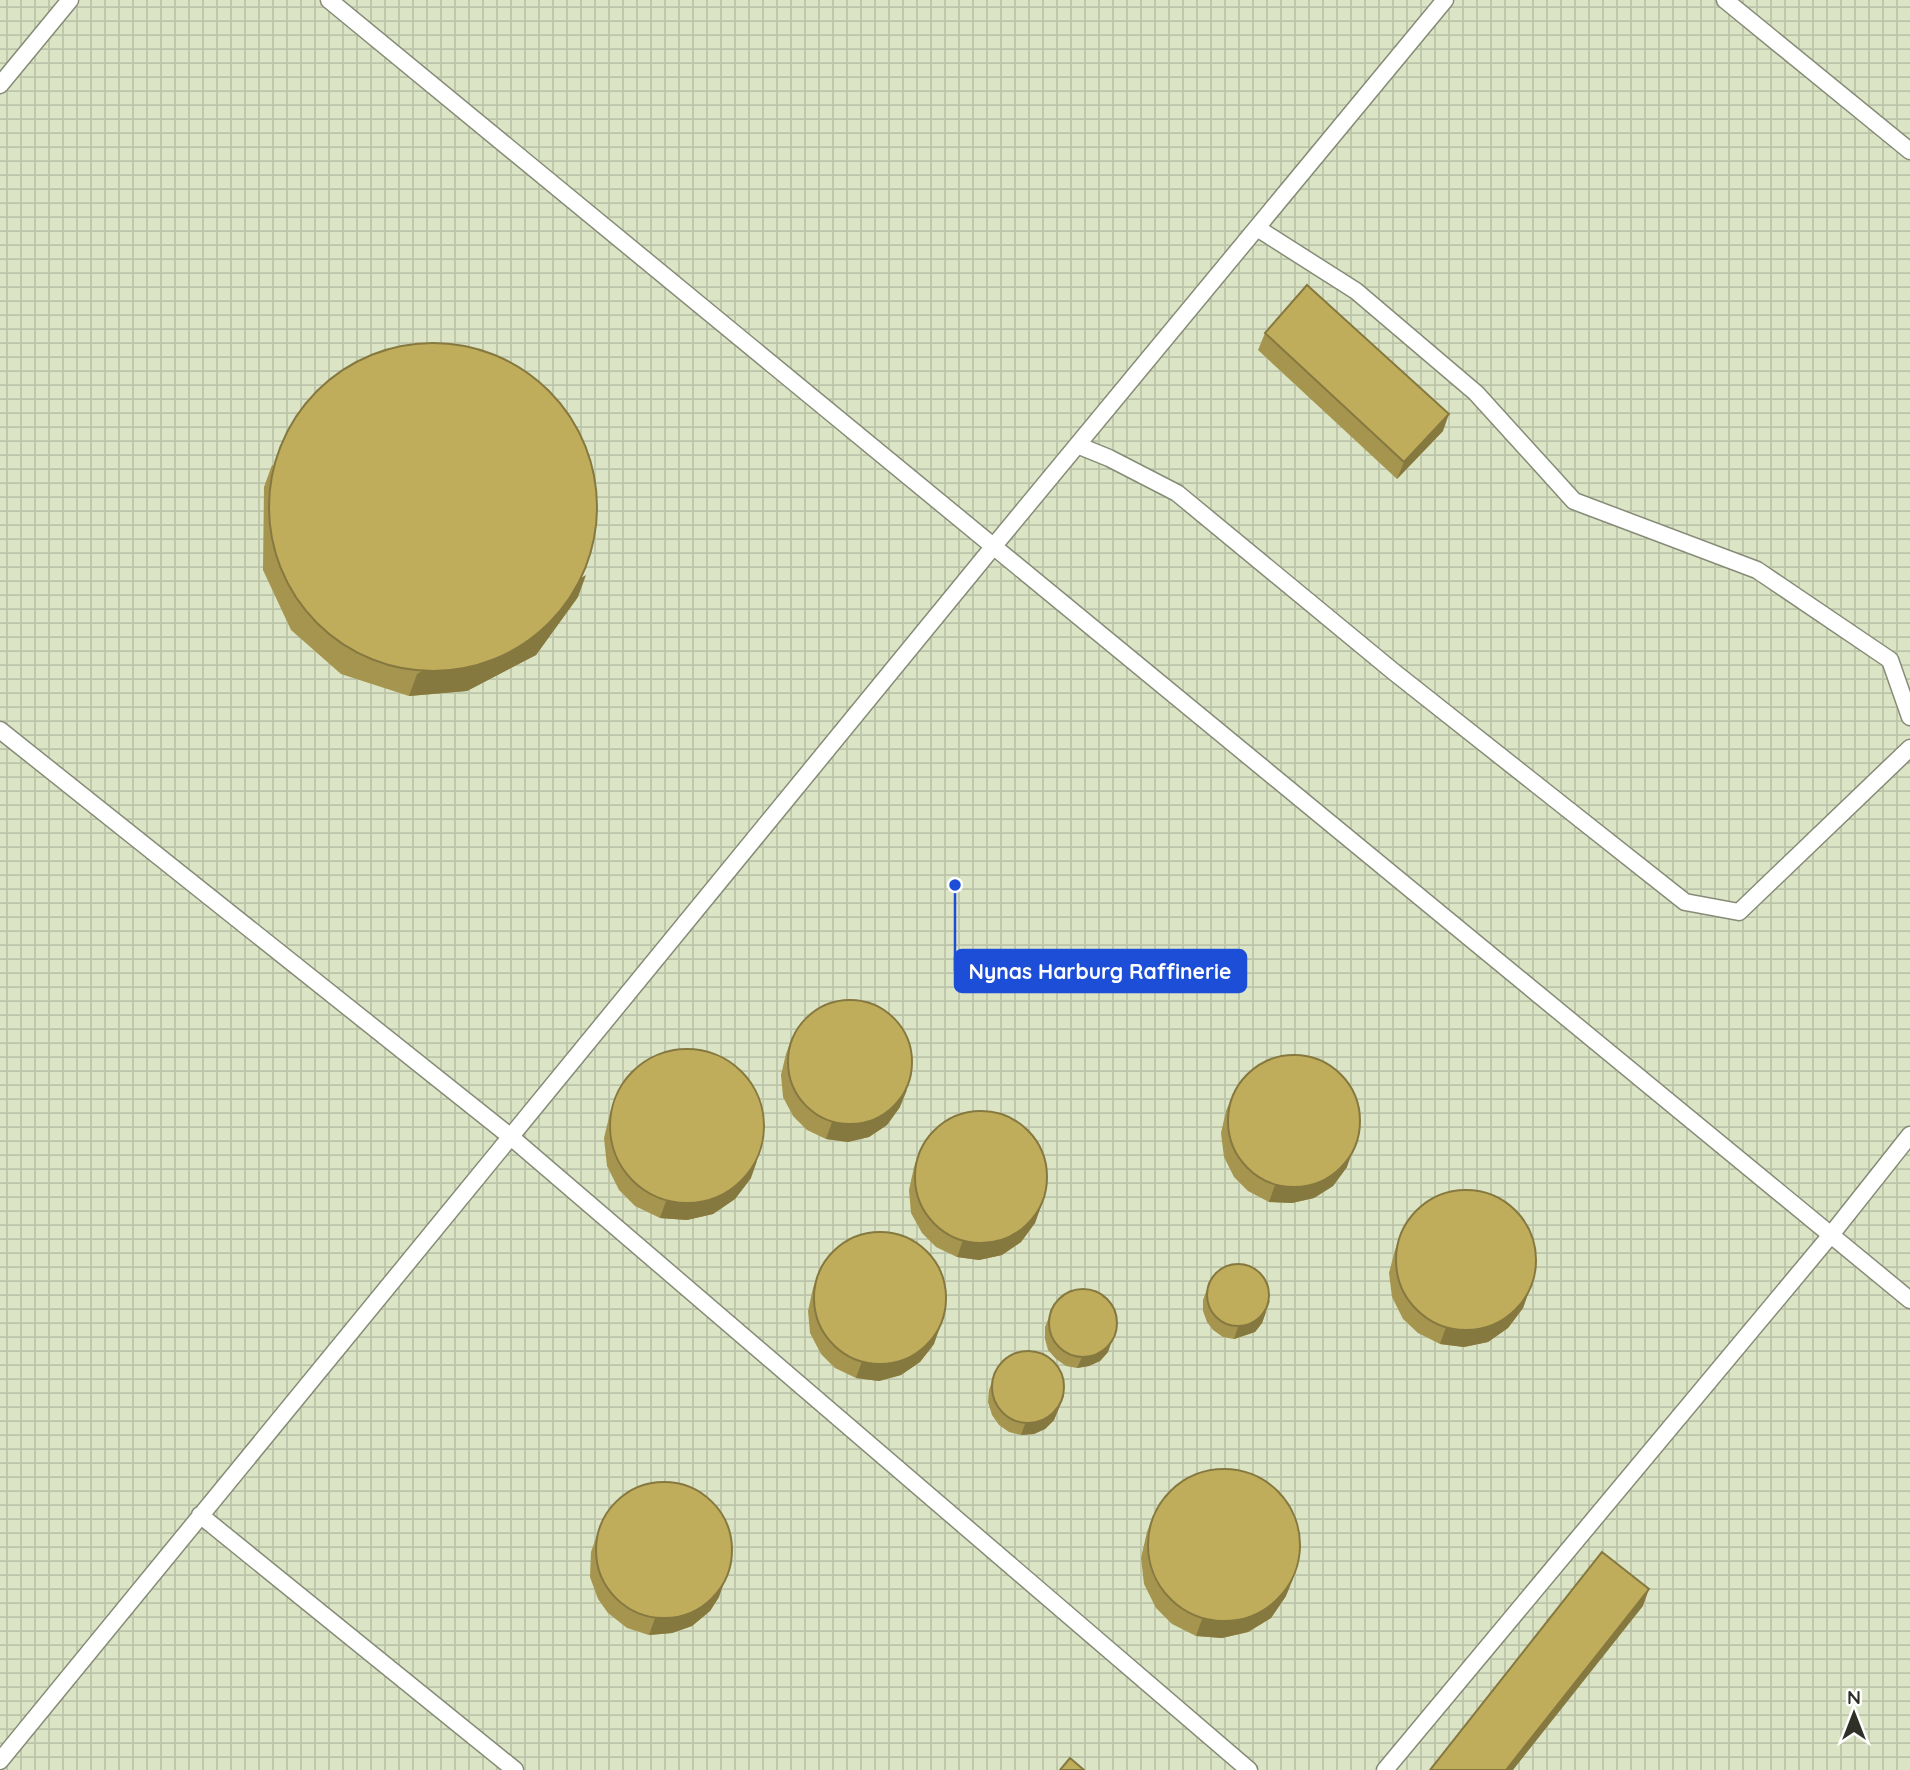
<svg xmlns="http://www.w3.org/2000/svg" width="1910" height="1770" viewBox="0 0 1910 1770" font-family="Quicksand,sans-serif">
  <defs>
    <pattern id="industrial-grid" width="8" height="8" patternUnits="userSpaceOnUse" patternTransform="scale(1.75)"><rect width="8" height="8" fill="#dbe4c5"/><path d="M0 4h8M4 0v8" fill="none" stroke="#bcc4a9"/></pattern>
  </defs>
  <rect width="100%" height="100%" fill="#e7eed7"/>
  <!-- industrial -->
  <path fill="url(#industrial-grid)" d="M 0,0 L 1910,0 L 1910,1770 L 0,1770 Z"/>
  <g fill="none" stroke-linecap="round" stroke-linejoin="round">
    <defs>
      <path id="service" d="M 329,0 L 1910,1300
        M 1725,0 L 1910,151
        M 0,85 L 70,0
        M 1257,228 L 1356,291 L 1476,393 L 1574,501 L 1757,570 L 1890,660 L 1910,717
        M 1077,445 L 1109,458 L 1177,493 L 1394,672 L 1685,902 L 1739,912 L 1910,748
        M 0,730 L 511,1137 L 1249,1770
        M 200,1515 L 515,1770
        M 0,1761 L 993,547 L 1445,0
        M 1385,1770 L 1830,1236 L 1910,1135"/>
    </defs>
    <!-- service casing -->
    <use href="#service" stroke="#868c77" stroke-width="19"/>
    <!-- service -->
    <use href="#service" stroke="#fff" stroke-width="16"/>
  </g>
  <!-- wall -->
  <path fill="#a5954f" d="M 1265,333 L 1443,431 L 1397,479 L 1258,350 Z
    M 272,465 L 578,597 L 536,655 L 467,691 L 409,696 L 341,674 L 291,630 L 263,570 L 264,487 Z
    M 792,1037 L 900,1107 L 887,1125 L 869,1137 L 848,1142 L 826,1139 L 807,1130 L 793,1116 L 783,1097 L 781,1075 L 786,1054 Z
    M 1233,1094 L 1347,1167 L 1333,1186 L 1314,1198 L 1292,1203 L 1269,1202 L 1248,1191 L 1234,1177 L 1224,1157 L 1221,1133 L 1226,1111 Z
    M 616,1096 L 751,1178 L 735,1199 L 713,1214 L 687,1220 L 660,1218 L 635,1206 L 619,1190 L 607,1166 L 604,1138 L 610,1113 Z
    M 920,1150 L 1041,1206 L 1035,1223 L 1021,1242 L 1002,1255 L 979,1260 L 957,1257 L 936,1247 L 922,1233 L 911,1213 L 909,1190 L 914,1167 Z
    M 1401,1233 L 1529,1291 L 1523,1308 L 1508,1328 L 1488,1342 L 1464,1347 L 1440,1344 L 1418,1333 L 1403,1319 L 1392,1297 L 1389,1273 L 1395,1250 Z
    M 819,1271 L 934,1344 L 920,1362 L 901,1375 L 879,1381 L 856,1378 L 835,1368 L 821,1354 L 810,1333 L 808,1311 L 813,1288 Z
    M 1211,1278 L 1270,1301 L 1262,1323 L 1255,1332 L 1234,1339 L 1223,1337 L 1213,1330 L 1207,1322 L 1203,1311 L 1203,1300 Z
    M 1054,1304 L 1108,1352 L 1100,1361 L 1089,1366 L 1077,1368 L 1066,1366 L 1056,1359 L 1048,1350 L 1045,1339 L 1045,1327 Z
    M 993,1378 L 1064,1396 L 1054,1420 L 1045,1429 L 1034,1434 L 1021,1435 L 1009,1432 L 999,1425 L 992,1415 L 988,1402 L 989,1390 Z
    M 1153,1515 L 1286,1596 L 1271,1618 L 1248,1632 L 1222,1638 L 1196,1636 L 1172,1624 L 1156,1608 L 1144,1584 L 1141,1558 L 1147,1532 Z
    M 597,1535 L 719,1597 L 710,1611 L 692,1626 L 672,1633 L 649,1635 L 627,1628 L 608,1613 L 598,1599 L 590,1577 L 591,1552 Z"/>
  <!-- shaded-wall -->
  <path fill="#867940" d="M 1449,414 L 1443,431 L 1397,479 L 1404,462 Z
    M 586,575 L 578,597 L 536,655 L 467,691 L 409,696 L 417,674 Z
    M 907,1090 L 900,1107 L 887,1125 L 869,1137 L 848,1142 L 826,1139 L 832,1122 Z
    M 1353,1150 L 1347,1167 L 1333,1186 L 1314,1198 L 1292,1203 L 1269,1202 L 1275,1185 Z
    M 757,1161 L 751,1178 L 735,1199 L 713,1214 L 687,1220 L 660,1218 L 666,1201 Z
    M 1041,1206 L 1035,1223 L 1021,1242 L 1002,1255 L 979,1260 L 957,1257 L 963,1240 Z
    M 1529,1291 L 1523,1308 L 1508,1328 L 1488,1342 L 1464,1347 L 1440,1344 L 1446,1327 Z
    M 1266,1312 L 1262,1323 L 1255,1332 L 1234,1339 L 1238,1327 Z
    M 940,1327 L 934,1344 L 920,1362 L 901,1375 L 879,1381 L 856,1378 L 862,1361 Z
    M 1116,1330 L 1108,1352 L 1100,1361 L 1089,1366 L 1077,1368 L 1082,1357 Z
    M 1064,1396 L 1054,1420 L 1045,1429 L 1034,1434 L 1021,1435 L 1025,1424 Z
    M 1293,1579 L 1286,1596 L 1271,1618 L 1248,1632 L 1222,1638 L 1196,1636 L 1202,1619 Z
    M 725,1580 L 719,1597 L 710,1611 L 692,1626 L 672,1633 L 649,1635 L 655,1618 Z
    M 1649,1589 L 1643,1606 L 1513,1770 L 1506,1770 Z"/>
  <!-- building -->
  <path fill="#c0ad5c" stroke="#867940" stroke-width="2" d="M 1307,285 L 1449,414 L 1404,462 L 1265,333 Z
    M269 507a164 164 0 1 1 328 0a164 164 0 1 1-328 0Z
    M788 1062a62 62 0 1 1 124 0a62 62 0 1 1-124 0Z
    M610 1126a77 77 0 1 1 154 0a77 77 0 1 1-154 0Z
    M1228 1121a66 66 0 1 1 132 0a66 66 0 1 1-132 0Z
    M915 1177a66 66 0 1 1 132 0a66 66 0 1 1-132 0Z
    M1396 1260a70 70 0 1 1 140 0a70 70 0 1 1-140 0Z
    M814 1298a66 66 0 1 1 132 0a66 66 0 1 1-132 0Z
    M1207 1295a31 31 0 1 1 62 0a31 31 0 1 1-62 0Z
    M1049 1323a34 34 0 1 1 68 0a34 34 0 1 1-68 0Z
    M992 1387a36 36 0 1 1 72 0a36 36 0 1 1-72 0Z
    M1148 1545a76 76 0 1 1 152 0a76 76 0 1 1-152 0Z
    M596 1550a68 68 0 1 1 136 0a68 68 0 1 1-136 0Z
    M 1602,1552 L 1649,1589 L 1506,1770 L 1430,1770 Z
    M 1070,1758 L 1084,1770 L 1060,1770 Z"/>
  <!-- callouts -->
  <path fill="none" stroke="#1d4ed8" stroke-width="2.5" d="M955 885L955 971"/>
  <circle fill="#1d4ed8" stroke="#fff" stroke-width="2.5" cx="955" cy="885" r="7"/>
  <rect fill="#1d4ed8" stroke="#1d4ed8" stroke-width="2.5" x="955" y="950" width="291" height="42" rx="7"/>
  <g font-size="21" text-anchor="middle" font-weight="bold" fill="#fff">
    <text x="1100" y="979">Nynas Harburg Raffinerie</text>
  </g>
  <!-- north arrow -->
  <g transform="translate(1854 1714)" stroke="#ffffff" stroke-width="5" paint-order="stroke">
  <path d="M0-5L12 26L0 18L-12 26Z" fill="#2f3128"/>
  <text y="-10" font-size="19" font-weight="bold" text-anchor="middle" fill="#2f3128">N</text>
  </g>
</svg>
